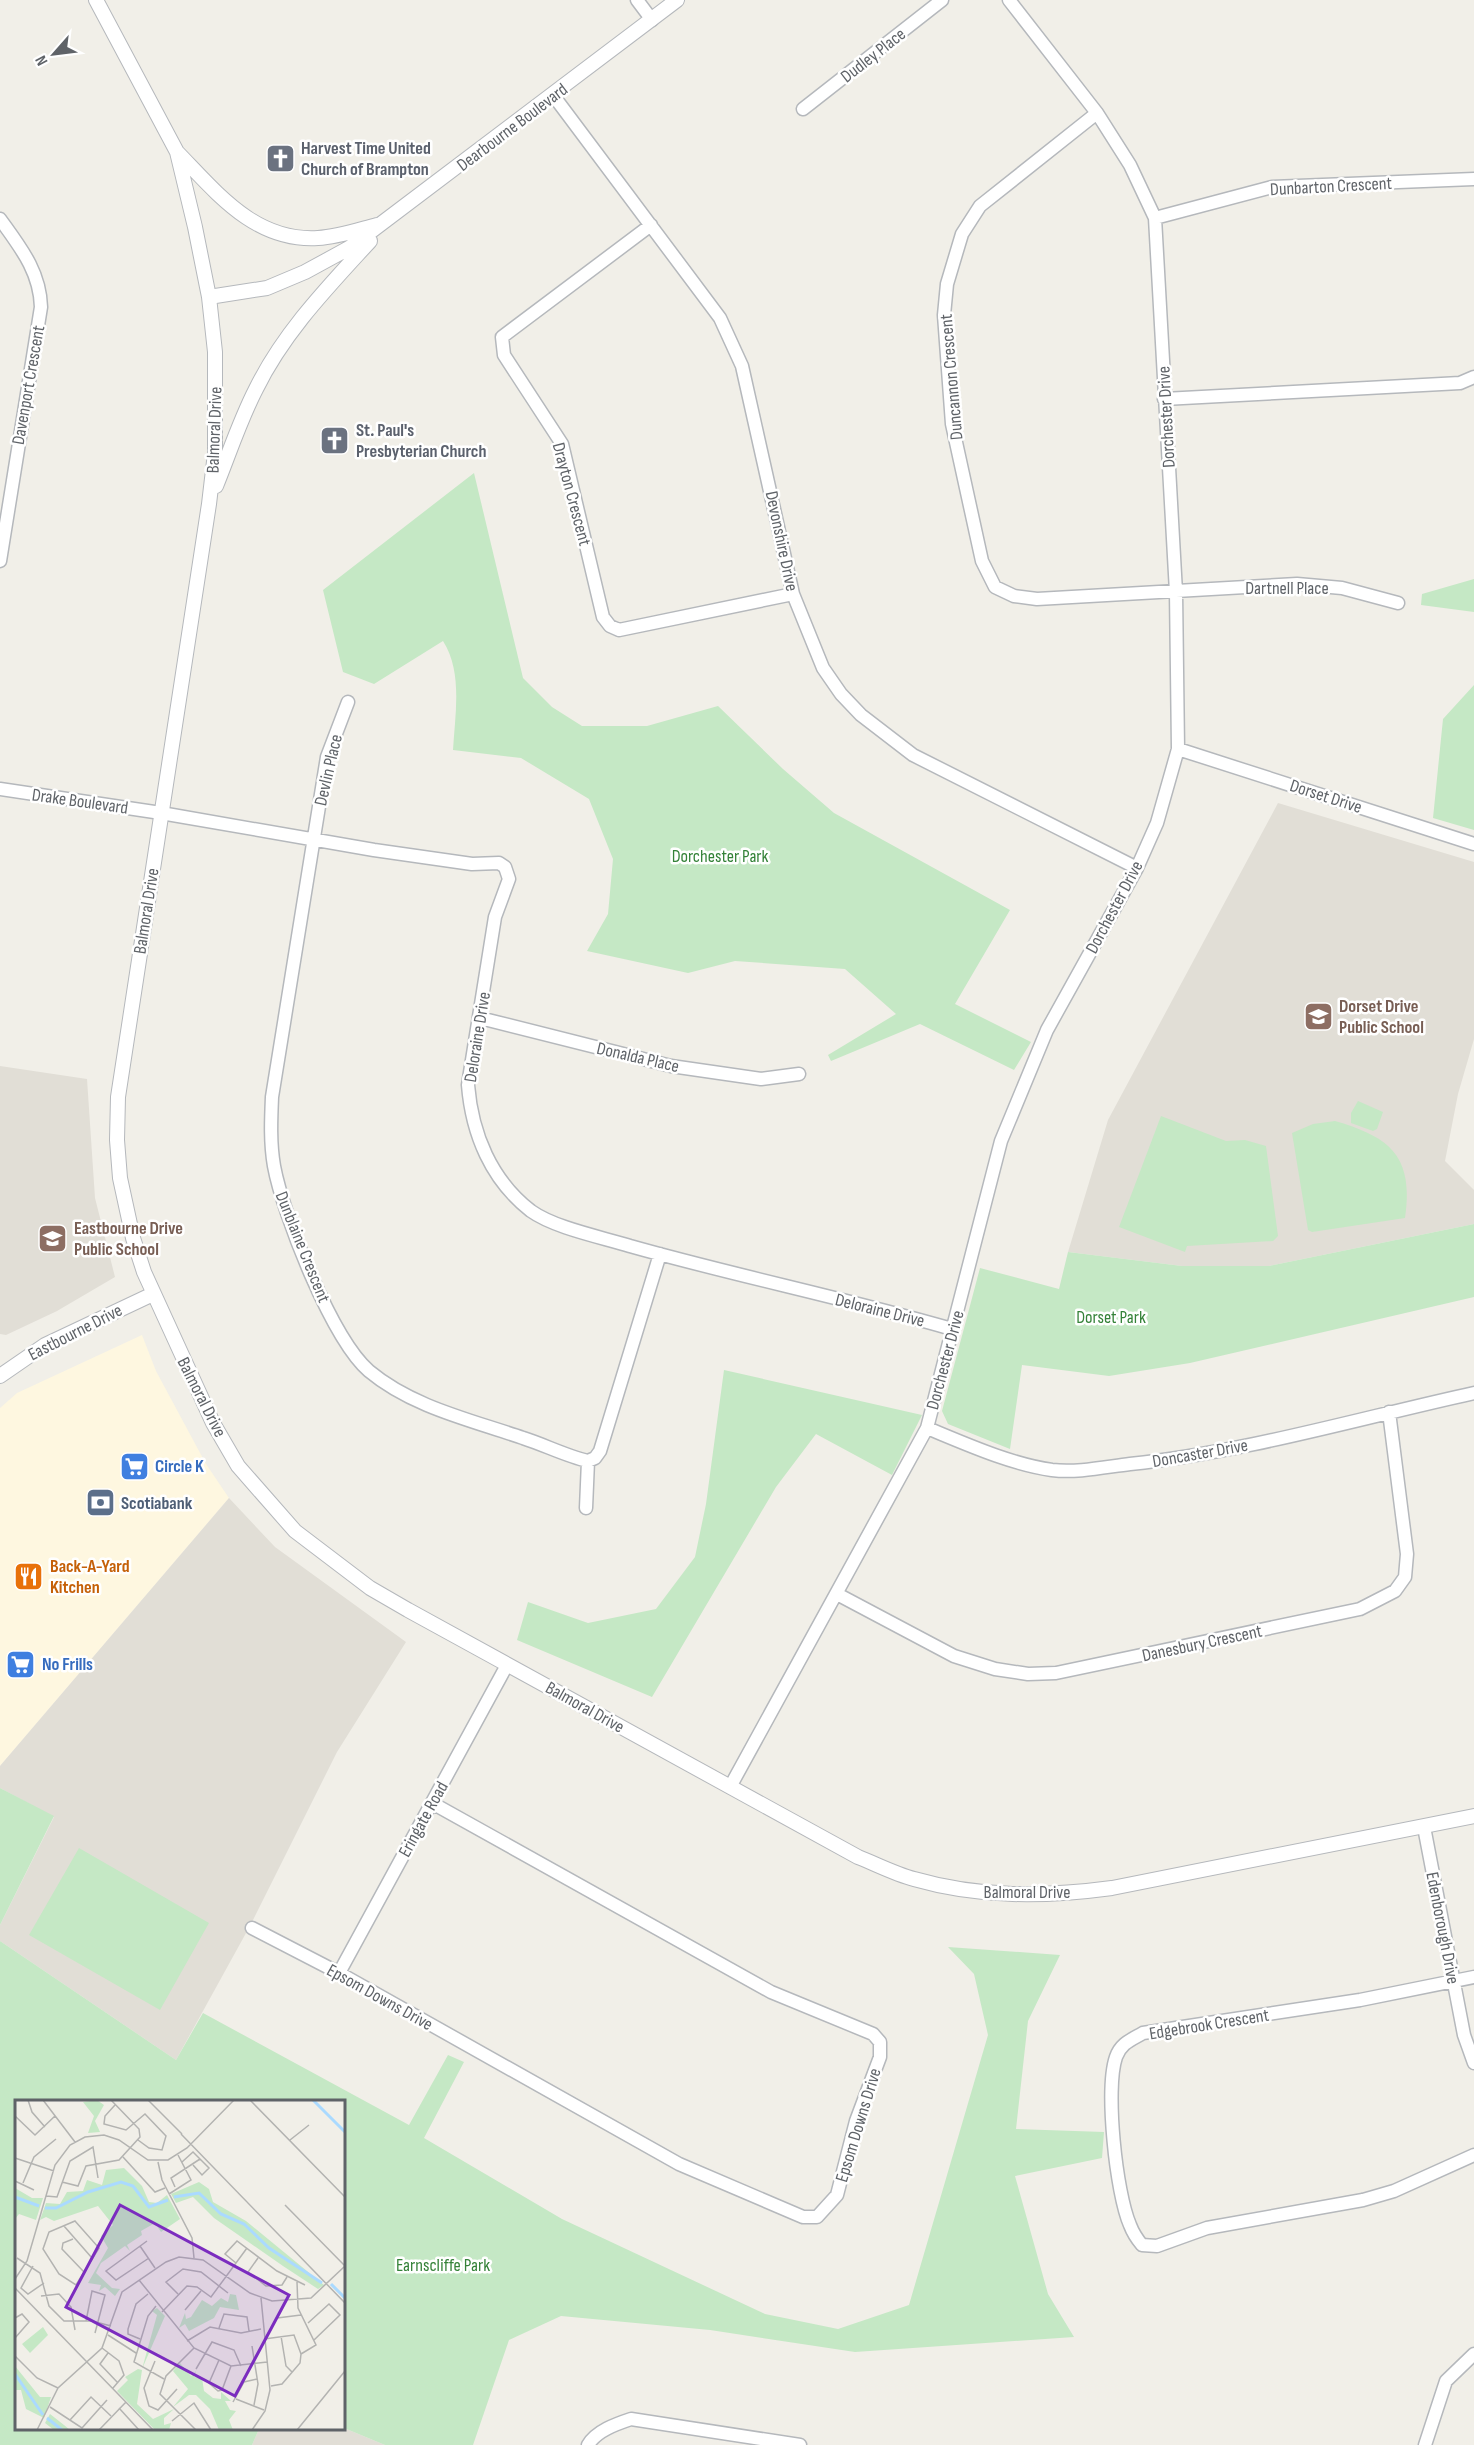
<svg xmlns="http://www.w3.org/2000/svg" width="1474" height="2445" viewBox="0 0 1474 2445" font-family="'Sofia Sans Condensed',sans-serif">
  <rect width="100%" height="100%" fill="#f1efe8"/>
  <!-- commercial -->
  <path fill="#fef7e0" d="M 142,1335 L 156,1371 L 206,1464 L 229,1498 L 0,1766 L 0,1408 L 17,1393 Z"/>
  <!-- education -->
  <path fill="#e1ded6" d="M 1278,803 L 1474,862 L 1474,1039 L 1458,1094 L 1445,1161 L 1474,1190 L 1474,1224 L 1269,1266 L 1182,1266 L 1068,1252 L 1108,1120 Z
    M 0,1066 L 87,1079 L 95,1198 L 115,1277 L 57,1311 L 6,1335 L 0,1334 Z
    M 229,1498 L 275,1547 L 406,1642 L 337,1752 L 251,1924 L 176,2060 L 0,1941 L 0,1925 L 54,1817 L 0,1788 L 0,1766 Z
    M 344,2428 L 385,2445 L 252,2445 L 259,2429 Z"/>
  <!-- green -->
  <path fill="#c5e8c5" d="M 474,473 L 523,678 L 552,707 L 582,726 L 647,726 L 718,706 L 783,769 L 834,813 L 1010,910 L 955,1004 L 1031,1042 L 1014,1070 L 920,1024 L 831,1061 L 828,1055 L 896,1014 L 845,969 L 735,961 L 688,973 L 587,951 L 608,914 L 613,859 L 589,799 L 521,758 L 453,750 C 455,715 463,672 443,641 L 374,684 L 343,672 L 323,590 Z
    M 1474,579 L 1474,612 L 1421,605 L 1422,594 Z
    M 1474,685 L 1474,830 L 1433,818 L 1443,719 Z
    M 1358,1101 L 1383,1112 L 1377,1129 L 1373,1131 L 1351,1123 L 1351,1113 Z
    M 1161,1116 L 1226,1141 L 1245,1140 L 1266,1146 L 1278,1236 L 1273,1241 L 1187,1246 L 1185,1252 L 1119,1227 Z
    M 1335,1121 C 1390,1137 1414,1156 1405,1218 L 1312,1232 L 1308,1230 L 1292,1133 L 1313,1124 Z
    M 1474,1224 L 1474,1297 L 1190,1363 L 1109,1376 L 1022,1365 L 1010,1449 L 948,1424 L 942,1411 L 980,1268 L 1059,1289 L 1068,1252 L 1182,1266 L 1269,1266 Z
    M 724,1370 L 922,1415 L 892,1475 L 816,1434 L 776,1487 L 652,1697 L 517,1640 L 528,1602 L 588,1623 L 656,1609 L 695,1557 L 706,1504 Z
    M 0,1788 L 54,1816 L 0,1925 Z
    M 79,1848 L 209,1923 L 160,2010 L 29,1935 Z
    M 0,1941 L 176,2060 L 203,2013 L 409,2125 L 448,2055 L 464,2062 L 424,2138 L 562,2219 L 765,2314 L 838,2329 L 909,2305 L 988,2035 L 974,1974 L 948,1947 L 1060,1955 L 1028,2021 L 1016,2129 L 1104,2132 L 1102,2158 L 1015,2176 L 1048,2294 L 1074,2337 L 855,2352 L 710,2330 L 561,2316 L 509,2340 L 473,2445 L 385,2445 L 344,2428 L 344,2102 L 16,2102 L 16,2428 L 259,2429 L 252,2445 L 0,2445 Z"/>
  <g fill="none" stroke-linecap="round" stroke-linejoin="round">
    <defs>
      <path id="minor" d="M 637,0 L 652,20
        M 553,95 L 720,318 L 742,366 L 793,594 L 823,668 L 841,694 L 861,715 L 913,755 L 1137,868
        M 803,109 L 942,0
        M 1097,113 L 980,206 L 962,234 L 947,284 L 944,315 L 952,424 L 982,561 L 995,587 L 1014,596 L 1037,599 L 1297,584 L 1342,588 L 1398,603
        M 1155,218 L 1272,187 L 1474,179
        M 0,219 C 20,247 40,271 41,307 L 0,561
        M 651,225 L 502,337 L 504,355 L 562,444 L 603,617 L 610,626 L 619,630 L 793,594
        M 1164,399 L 1460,383 L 1474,377
        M 348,702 L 327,757 L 272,1097 C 271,1120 270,1143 274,1166 C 283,1215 332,1339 369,1371 C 412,1407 471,1420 523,1438 C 545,1445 566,1456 588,1461 L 595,1458 L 600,1451 L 660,1254
        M 1178,749 L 1474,844
        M 0,789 L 161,813 L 374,850 L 472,864 L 499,863 L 505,867 L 509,879 L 495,917 L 468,1085 C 472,1134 491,1180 531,1211 C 555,1228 601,1237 630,1246 C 736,1276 845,1298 952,1329
        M 480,1018 L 671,1066 L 761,1079 L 799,1074
        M 927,1428 C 966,1444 1010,1464 1052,1470 C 1077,1473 1105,1467 1130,1464 C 1246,1452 1360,1418 1474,1393
        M 586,1508 L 588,1461
        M 837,1594 L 954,1656 L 995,1669 L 1028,1674 L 1056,1673 L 1360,1609 L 1395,1591 L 1405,1577 L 1407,1554 L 1389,1412
        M 730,1787 L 927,1428 L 1001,1141 L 1047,1030 L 1137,868 L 1157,823 L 1178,749 L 1176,592 L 1155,218 L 1130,165 L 1097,113 L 1009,0
        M 1424,1827 L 1464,2035 L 1474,2063
        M 252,1928 L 339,1973 L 679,2164 L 803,2217 L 817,2217 L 837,2195 L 856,2121 L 880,2057 L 880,2042 L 873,2034 L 771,1992 L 432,1803
        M 339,1973 L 507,1665
        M 1474,1977 L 1360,2000 L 1143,2033 C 1131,2040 1121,2043 1116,2057 C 1105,2089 1116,2193 1130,2225 C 1133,2233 1137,2239 1142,2245 L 1157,2246 L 1207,2228 L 1363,2200 L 1394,2191 L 1474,2155
        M 588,2445 C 596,2431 616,2424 631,2419 L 800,2445
        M 1425,2445 L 1446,2381 L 1474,2354"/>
      <path id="tertiary" d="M 96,0 L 177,152 L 195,227 L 209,297 L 215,352 L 215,453 L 209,504 L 118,1097 L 117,1140 L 120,1178 L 133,1238 L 144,1272 L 213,1423 L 238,1466 L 295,1531 L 370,1588 L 408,1610 L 858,1857 C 876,1864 895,1874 914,1879 C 980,1898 1045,1897 1112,1888 L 1474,1816
        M 177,152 C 217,193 255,242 318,238 C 338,237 358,230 377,225
        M 209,297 L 267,288 L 305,272 L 349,248 L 677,0
        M 216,486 C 229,454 240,420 256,389 C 284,332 328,287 370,241
        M 0,1376 L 45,1345 L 153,1294"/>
    </defs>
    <!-- minor casing -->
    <use href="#minor" stroke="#b5b8bc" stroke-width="15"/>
    <!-- tertiary casing -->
    <use href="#tertiary" stroke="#b5b8bc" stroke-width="16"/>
    <!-- minor -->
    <use href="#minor" stroke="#fff" stroke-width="12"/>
    <!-- tertiary -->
    <use href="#tertiary" stroke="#fff" stroke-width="14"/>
  </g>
  <!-- icons -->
  <defs>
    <symbol id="church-square" viewBox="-11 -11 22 22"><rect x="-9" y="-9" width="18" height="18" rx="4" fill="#6b7280" stroke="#fff"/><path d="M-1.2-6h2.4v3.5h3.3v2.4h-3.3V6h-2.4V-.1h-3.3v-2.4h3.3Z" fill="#fff"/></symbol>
    <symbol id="school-square" viewBox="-11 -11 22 22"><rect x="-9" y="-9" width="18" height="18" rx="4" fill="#8d6e63" stroke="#fff"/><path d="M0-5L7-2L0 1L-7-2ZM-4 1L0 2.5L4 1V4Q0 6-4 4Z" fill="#fff"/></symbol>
    <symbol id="supermarket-square" viewBox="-11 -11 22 22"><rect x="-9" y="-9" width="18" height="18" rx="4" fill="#3f7fe0" stroke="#fff"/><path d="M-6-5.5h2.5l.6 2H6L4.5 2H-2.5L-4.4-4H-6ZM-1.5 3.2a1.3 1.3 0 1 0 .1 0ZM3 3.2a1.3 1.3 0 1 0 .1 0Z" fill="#fff"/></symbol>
    <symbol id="bank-square" viewBox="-11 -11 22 22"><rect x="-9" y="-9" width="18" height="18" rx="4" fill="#5c6f8a" stroke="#fff"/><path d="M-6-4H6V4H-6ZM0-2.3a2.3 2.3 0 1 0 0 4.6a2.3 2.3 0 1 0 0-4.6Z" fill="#fff"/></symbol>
    <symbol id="restaurant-square" viewBox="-11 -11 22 22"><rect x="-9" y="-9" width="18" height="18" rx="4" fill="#e8710a" stroke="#fff"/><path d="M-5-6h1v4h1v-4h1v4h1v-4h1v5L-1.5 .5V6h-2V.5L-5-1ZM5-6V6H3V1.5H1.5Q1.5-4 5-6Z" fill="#fff"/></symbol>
  </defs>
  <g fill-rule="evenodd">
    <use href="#church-square" x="264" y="142" width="33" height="33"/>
    <use href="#church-square" x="318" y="424" width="33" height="33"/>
    <use href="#school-square" x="1302" y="1000" width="33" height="33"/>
    <use href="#school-square" x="36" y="1222" width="33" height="33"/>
    <use href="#supermarket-square" x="118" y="1450" width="33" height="33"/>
    <use href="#bank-square" x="84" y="1486" width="33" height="33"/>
    <use href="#restaurant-square" x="12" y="1560" width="33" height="33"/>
    <use href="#supermarket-square" x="4" y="1648" width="33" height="33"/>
  </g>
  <g text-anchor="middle" stroke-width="5" stroke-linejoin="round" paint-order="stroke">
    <!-- street labels -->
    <g font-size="18" fill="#5f6368" stroke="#fff">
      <text transform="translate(873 55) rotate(-38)" y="6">Dudley Place</text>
      <text transform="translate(512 127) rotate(-37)" y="6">Dearbourne Boulevard</text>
      <text transform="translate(1331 186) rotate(-3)" y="6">Dunbarton Crescent</text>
      <text transform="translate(951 377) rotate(-95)" y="6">Duncannon Crescent</text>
      <text transform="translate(28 385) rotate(-80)" y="6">Davenport Crescent</text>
      <text transform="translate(1166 417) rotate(-93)" y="6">Dorchester Drive</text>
      <text transform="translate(214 430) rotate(-88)" y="6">Balmoral Drive</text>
      <text transform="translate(572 494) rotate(75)" y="6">Drayton Crescent</text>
      <text transform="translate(782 541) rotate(78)" y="6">Devonshire Drive</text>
      <text x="1287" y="594">Dartnell Place</text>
      <text transform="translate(328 770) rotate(-77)" y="6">Devlin Place</text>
      <text transform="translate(1326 796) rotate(18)" y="6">Dorset Drive</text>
      <text transform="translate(80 801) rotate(8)" y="6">Drake Boulevard</text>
      <text transform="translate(1114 907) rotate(-62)" y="6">Dorchester Drive</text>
      <text transform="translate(146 911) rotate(-81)" y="6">Balmoral Drive</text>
      <text transform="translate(477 1037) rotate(-81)" y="6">Deloraine Drive</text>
      <text transform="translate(638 1057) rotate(13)" y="6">Donalda Place</text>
      <text transform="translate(303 1247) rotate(68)" y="6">Dunblaine Crescent</text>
      <text transform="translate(880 1310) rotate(14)" y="6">Deloraine Drive</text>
      <text transform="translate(75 1332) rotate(-27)" y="6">Eastbourne Drive</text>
      <text transform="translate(945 1360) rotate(-75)" y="6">Dorchester Drive</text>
      <text transform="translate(202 1397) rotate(63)" y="6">Balmoral Drive</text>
      <text transform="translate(1200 1453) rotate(-10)" y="6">Doncaster Drive</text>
      <text transform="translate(1202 1643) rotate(-12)" y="6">Danesbury Crescent</text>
      <text transform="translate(585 1707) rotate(29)" y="6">Balmoral Drive</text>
      <text transform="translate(423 1819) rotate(-61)" y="6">Eringate Road</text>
      <text x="1027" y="1898">Balmoral Drive</text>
      <text transform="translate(1443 1928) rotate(79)" y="6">Edenborough Drive</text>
      <text transform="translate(380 1997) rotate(29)" y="6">Epsom Downs Drive</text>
      <text transform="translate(1209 2024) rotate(-9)" y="6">Edgebrook Crescent</text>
      <text transform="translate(858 2125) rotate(-73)" y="6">Epsom Downs Drive</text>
    </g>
    <!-- worship labels -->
    <g font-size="18" font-weight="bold" fill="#5b616d" stroke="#fff" text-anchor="start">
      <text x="301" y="154">Harvest Time United<tspan x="301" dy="21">Church of Brampton</tspan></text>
      <text x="356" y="436">St. Paul's<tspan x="356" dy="21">Presbyterian Church</tspan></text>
    </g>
    <!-- park labels -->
    <g font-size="18" fill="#348238" stroke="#fff">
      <text x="720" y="862">Dorchester Park</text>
      <text x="1111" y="1323">Dorset Park</text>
      <text x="443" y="2271">Earnscliffe Park</text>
    </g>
    <!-- education labels -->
    <g font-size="18" font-weight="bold" fill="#785e54" stroke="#fff" text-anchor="start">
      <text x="1339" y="1012">Dorset Drive<tspan x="1339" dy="21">Public School</tspan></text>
      <text x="74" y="1234">Eastbourne Drive<tspan x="74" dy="21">Public School</tspan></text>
    </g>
    <!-- shop labels -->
    <g font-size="18" font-weight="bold" fill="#366cbe" stroke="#fff" text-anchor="start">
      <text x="155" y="1472">Circle K</text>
      <text x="42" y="1670">No Frills</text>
    </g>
    <!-- service labels -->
    <g font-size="18" font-weight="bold" fill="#4e5e75" stroke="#fff" text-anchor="start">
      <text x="121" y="1509">Scotiabank</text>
    </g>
    <!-- food labels -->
    <g font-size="18" font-weight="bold" fill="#c56008" stroke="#fff" text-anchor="start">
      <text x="50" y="1572">Back-A-Yard<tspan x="50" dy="21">Kitchen</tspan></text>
    </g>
  </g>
  <!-- overview -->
  <g transform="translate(15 2100)">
    <rect width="330" height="330" fill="#f1efe8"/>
    <path d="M 82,0 L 89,5 L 80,21 L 85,32 L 73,33 L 79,16 L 68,2 ZM 109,68 L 127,86 L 134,102 L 142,103 L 152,95 L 165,119 L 146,132 L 140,123 L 126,131 L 127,135 L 112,145 L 115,151 L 110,146 L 86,163 L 81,173 L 97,188 L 105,189 L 100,196 L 90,187 L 84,191 L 86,185 L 73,183 L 93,148 L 86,136 L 98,125 L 83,106 L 39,121 L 31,117 L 25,120 L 31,103 L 45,104 L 52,92 L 68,91 L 72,80 L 87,85 L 91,70 ZM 184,82 L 194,89 L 198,102 L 231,121 L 309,185 L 303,189 L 268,166 L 199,118 L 178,97 L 161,103 L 156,94 ZM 0,88 L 17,98 L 28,98 L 21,120 L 4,114 L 0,119 ZM 215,194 L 221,195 L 224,210 L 205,207 L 199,218 L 174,231 L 170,224 L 164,228 L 170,213 L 171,219 L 176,217 L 187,200 L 197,206 L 206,198 L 213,202 ZM 142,208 L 150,216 L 127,269 L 142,215 L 137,211 ZM 28,227 L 33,235 L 15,253 L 7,244 ZM 165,263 L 176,276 L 181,271 L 179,277 L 187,278 L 189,291 L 198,298 L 206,299 L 206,292 L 216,301 L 210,301 L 215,310 L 221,311 L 214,320 L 218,330 L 204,330 L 195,309 L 181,295 L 174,295 L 158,307 L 173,289 L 158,271 ZM 0,266 L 25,297 L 36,297 L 29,318 L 11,309 L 6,290 L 0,290 ZM 123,269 L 127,270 L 122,304 L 138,319 L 159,309 L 149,318 L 149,325 L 156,323 L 154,330 L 140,330 L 102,291 L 113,280 L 110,277 ZM 35,314 L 49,325 L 55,330 L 39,330 L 30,323 Z" fill="#c5e8c5"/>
    <path fill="none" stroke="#aadaff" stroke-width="3" d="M 298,0 L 330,32M 0,97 L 24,106M 159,97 L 184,93 L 206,114 L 229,124 L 254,148 L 307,183M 30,108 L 41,108 L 73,92 L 106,82 L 118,86 L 134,107 L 153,100M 316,184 L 330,198M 0,274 L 28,315M 32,318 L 47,330"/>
    <path fill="none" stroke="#b3b3b1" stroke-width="1.5" d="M 13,0 L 17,12 L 30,27M 28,0 L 60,42M 133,0 L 167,34M 235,0 L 330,97M 100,5 L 90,16 L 89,24 L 111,30 L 130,14 L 151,36 L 147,50 L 134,48 L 123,40M 0,16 L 20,35 L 40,16M 166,34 L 330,203M 275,40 L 294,25M 108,57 L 140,92 L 150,88M 0,58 L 39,71M 143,62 L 147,80 L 177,138 L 179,158M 167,62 L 178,52 L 194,68 L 187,75 L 178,65M 0,81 L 19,90M 47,82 L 63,86 L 71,66 L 104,60 L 125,37 L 124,29 L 96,0M 8,83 L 19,57 L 41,39M 160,87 L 156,78 L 185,59M 154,94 L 176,80 L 163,55M 31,96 L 42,97 L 55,61 L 78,47 L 83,78M 270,105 L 330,166M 60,121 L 84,148 L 61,185 L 44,174 L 28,149 L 34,132 ZM 49,126 L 77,158M 58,139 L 48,143 L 47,149 L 69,172M 132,141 L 91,171 L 101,180 L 134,158M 125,146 L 140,168M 2,158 L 25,173 L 34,206 L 49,221 L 77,221 L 96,226M 243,158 L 233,172 L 251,186 L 267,185 L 272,177M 221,163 L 210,154 L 222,141 L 262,171 L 290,185M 18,166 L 6,188 L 13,194 L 29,183M 0,179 L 12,161 L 40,65 L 55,45 L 70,37 L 89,35 L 104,40 L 133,60 L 153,60 L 172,48 L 219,0M 124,180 L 179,248 L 216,266 L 252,262M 282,182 L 283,208 L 301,245 L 286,254M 0,188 L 138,330M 163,194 L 151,182 L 168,169 L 186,172 L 213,193M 26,196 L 44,194 L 56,207 L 60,230M 141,206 L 133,216 L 119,262 L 149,279M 170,210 L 186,191M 147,212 L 172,186 L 182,187 L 196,197 L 232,148M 0,218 L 7,214 L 14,222 L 0,238M 262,218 L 286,215M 71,221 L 77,191 L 90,195 L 80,233M 293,223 L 314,204 L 325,215 L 299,240M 204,228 L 209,214 L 232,217 L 234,231M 93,235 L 121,253M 266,236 L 271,266 L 277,272M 125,239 L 113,234 L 113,229 L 121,204 L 133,194M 249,239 L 279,235 L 286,254 L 285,263 L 267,284 L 256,286M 172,241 L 195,227 L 226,233 L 246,229M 237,246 L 243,284 L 239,305M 87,248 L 104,261 L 109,275 L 98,288M 179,248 L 151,276 L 145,294 L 181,330M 93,253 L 85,264 L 103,283M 0,256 L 22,278 L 43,288M 204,260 L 194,283 L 203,291 L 207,290 L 216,266M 140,261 L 129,288 L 134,306 L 143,310 L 162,289M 181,269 L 197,242 L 219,250 L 226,266M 221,299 L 249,310M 218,302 L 229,282 L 242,279M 35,307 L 67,328 L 92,300M 104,308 L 124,330M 55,320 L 76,297 L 96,316M 157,321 L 179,303 L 196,330M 22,330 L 43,288 L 87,248 L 107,192 L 151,162 L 164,157 L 188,160 L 235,193 L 257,201 L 296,198 L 330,166M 84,330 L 111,302M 237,330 L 250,311 L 255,290 L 246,198M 282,330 L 330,271"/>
    <path fill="#7b2cbf" fill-opacity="0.15" stroke="#7b2cbf" stroke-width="3" d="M 105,105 L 274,195 L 220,296 L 51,207 Z"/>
    <rect width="330" height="330" fill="none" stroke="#5f6368" stroke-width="3"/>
  </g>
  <!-- north arrow -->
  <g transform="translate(54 54) rotate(242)" stroke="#ffffff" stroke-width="4.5" paint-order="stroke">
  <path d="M0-4.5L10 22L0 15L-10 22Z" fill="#5f6368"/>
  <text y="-9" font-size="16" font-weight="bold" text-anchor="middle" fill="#5f6368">N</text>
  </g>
</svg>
